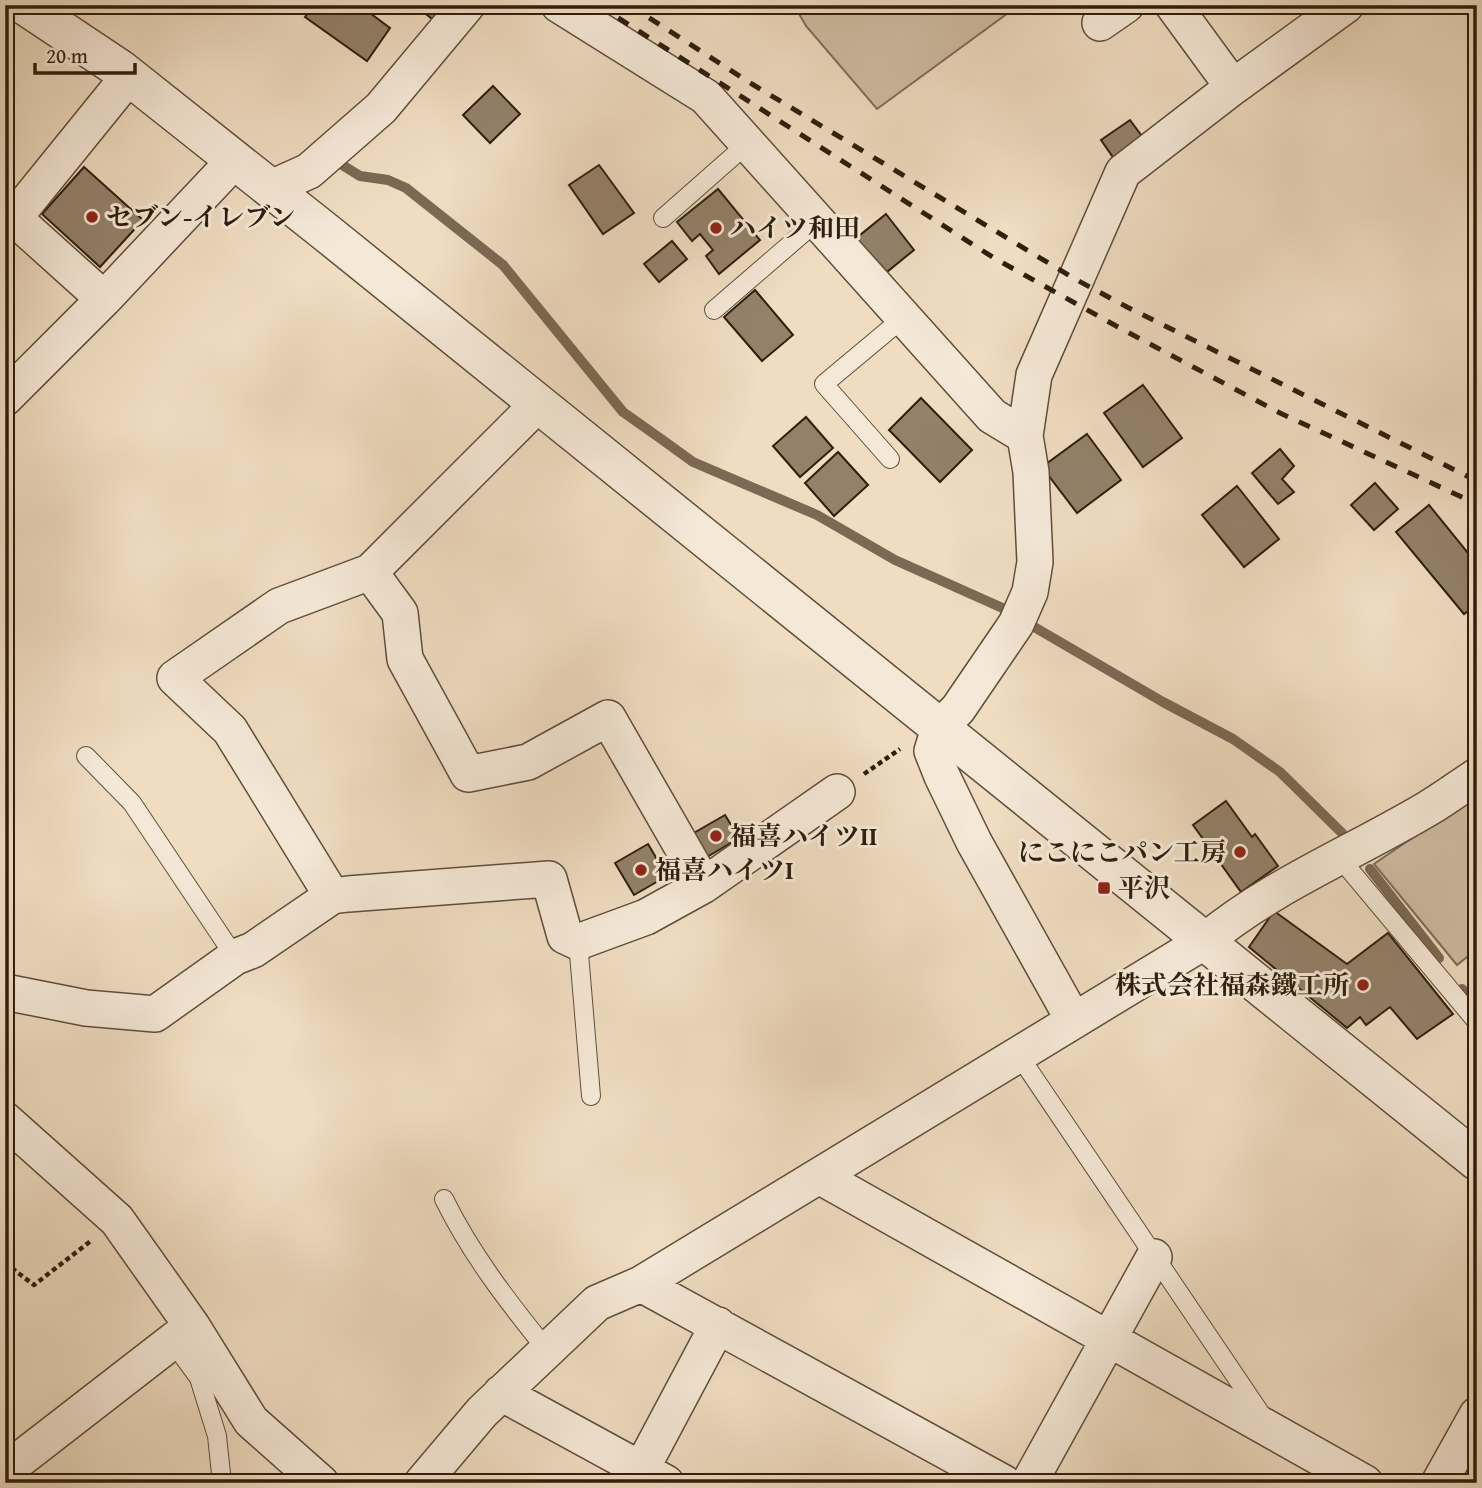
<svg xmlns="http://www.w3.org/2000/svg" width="1482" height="1488" viewBox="0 0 1482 1488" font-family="'Gentium Book Plus','Noto Serif JP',serif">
  <rect width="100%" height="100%" fill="#efdcc1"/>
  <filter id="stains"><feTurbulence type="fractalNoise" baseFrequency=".00286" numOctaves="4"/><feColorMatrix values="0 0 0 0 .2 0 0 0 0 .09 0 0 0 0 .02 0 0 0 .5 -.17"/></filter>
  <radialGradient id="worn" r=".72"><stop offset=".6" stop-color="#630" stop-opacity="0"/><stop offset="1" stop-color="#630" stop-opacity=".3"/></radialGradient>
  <!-- green -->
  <path fill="#cebca2" stroke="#7e6d57" stroke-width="2" d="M 794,5 L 1019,5 L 877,109 L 806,26 Z
    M 1477,794 L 1477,949 L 1457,965 L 1374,864 Z"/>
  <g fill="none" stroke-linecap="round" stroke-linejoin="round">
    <!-- stream -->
    <path stroke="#7b6953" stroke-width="10" d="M 339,163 L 360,176 L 388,180 L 406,188 L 503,265 L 623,412 L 664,441 L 693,462 L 817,515 L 895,560 L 1007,610
      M 1029,624 L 1163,702 L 1233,739 L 1280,772 L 1342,833
      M 1370,869 L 1439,958
      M 1462,989 L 1477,1006"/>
  </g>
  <!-- building -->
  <path fill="#93816a" stroke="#2f1e0c" stroke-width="2" d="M 314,5 L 359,5 L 390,28 L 367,61 L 305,17 Z
    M 415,5 L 451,5 L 437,23 Z
    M 493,86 L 520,114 L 490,143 L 463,115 Z
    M 1130,120 L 1147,143 L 1117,163 L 1101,140 Z
    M 599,165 L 634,213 L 603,234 L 569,185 Z
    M 84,167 L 143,220 L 100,267 L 42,214 Z
    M 718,189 L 760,240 L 719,274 L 706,256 L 713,250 L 700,234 L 692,241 L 677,222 Z
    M 886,214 L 914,250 L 882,276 L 854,240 Z
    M 672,241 L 687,259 L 659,282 L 644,264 Z
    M 755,290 L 793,335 L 762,361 L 724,317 Z
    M 1143,385 L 1182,438 L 1143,467 L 1104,413 Z
    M 921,398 L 972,450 L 940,482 L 889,430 Z
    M 806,417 L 833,448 L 800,477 L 773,446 Z
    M 1087,434 L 1121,480 L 1077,513 L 1042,467 Z
    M 1280,449 L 1294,466 L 1282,479 L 1294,492 L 1278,504 L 1252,473 Z
    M 838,452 L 868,485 L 834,516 L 805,483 Z
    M 1375,483 L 1398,509 L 1374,530 L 1351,505 Z
    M 1237,486 L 1279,539 L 1244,567 L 1202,515 Z
    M 1429,505 L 1477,564 L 1477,604 L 1464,614 L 1396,532 Z
    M 1226,801 L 1252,837 L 1255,834 L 1278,866 L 1241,892 L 1193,825 Z
    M 725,815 L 739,838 L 707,857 L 692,834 Z
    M 648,844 L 667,876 L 634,895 L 615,863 Z
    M 1274,911 L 1347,964 L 1388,933 L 1453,1014 L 1417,1039 L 1390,1007 L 1366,1025 L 1360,1017 L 1347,1028 L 1249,947 Z"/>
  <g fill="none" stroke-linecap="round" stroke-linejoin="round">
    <defs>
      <path id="service" d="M 663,218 L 747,144
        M 714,310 L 816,222
        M 890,459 L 824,384 L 903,318
        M 86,756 L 132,803 L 235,957
        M 1338,856 L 1477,1022
        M 578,942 L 591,1096
        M 1018,1054 L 1263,1417
        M 444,1199 C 471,1254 508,1302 547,1350
        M 172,1341 L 199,1378 L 217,1436 L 222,1483"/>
      <path id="minor" d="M 559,5 L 706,97 L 992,416 L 1025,436
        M 1173,5 L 1233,87
        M 1100,23 L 1126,5
        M 269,189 L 309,171 L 381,108 L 467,5
        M 5,210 L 104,299
        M 14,218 L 129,76
        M 5,398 L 104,299 L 234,161
        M 370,572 L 400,613 L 405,659 L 468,774 L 528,762 L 608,718 L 704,885
        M 332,896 L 230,730 L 175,678 L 279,606 L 370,572 L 537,405
        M 5,992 L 86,1008 L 155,1014 L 235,957 L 253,950 L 332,896 L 348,894 L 549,879 L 565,936 L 578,942 L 646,917 L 704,885 L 837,792
        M 1074,1021 L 974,842 L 942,776 L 932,751 L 939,728 L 958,709 L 1016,624 L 1030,592 L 1035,562 L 1031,472 L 1025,436 L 1034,375 L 1123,172 L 1233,87 L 1346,5
        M 5,1120 L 117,1220 L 192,1326 L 251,1421 L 321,1483
        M 819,1176 L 1365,1483
        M 641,1284 L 1004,1483
        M 501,1393 L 666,1483
        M 5,1471 L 192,1326
        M 422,1483 L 482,1412 L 597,1303 L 641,1284 L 1205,941 C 1271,886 1353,853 1427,809 C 1444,799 1460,787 1477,776
        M 634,1483 L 718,1325
        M 1029,1483 L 1154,1257
        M 1439,1483 L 1477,1415"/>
      <path id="tertiary" d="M 24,5 L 120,69 L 328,234 L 1477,1161"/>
    </defs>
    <!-- service casing -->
    <use href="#service" stroke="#5f4e39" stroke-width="20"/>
    <!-- minor casing -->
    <use href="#minor" stroke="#5f4e39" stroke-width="38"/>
    <!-- tertiary casing -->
    <use href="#tertiary" stroke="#5f4e39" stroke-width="41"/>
    <!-- path -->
    <path stroke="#2f1e0c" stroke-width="4.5" stroke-dasharray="5 3.5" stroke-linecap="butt" d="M 864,774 L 900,749
      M 5,1263 L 34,1285 L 92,1240"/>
    <!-- service -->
    <use href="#service" stroke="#f5e8d7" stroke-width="18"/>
    <!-- minor -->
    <use href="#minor" stroke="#f5e8d7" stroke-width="35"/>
    <!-- tertiary -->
    <use href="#tertiary" stroke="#f5e8d7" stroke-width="38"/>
    <!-- rail -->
    <path stroke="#2f1e0c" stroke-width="5" stroke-dasharray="12 12" stroke-linecap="butt" d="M 598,5 L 994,258 L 1118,327 L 1280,413 L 1477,504
      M 629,5 L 752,84 L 1075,279 L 1127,307 L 1477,481"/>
  </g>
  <!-- markers -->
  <g fill="#8f2418" stroke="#f5e8d7" stroke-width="2.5">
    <circle cx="92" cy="217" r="7"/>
    <circle cx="716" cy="228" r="7"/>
    <circle cx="716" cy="836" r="7"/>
    <circle cx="1240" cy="852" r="7"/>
    <circle cx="641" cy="870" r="7"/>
    <rect x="1097" y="881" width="14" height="14" rx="3.5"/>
    <circle cx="1363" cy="985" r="7"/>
  </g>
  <g text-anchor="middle" stroke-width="6" stroke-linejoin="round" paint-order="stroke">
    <!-- poi labels -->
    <g font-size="26" font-weight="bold" fill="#2f1e0c" stroke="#f5e8d7" text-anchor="start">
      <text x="106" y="226">セブン-イレブン</text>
      <text x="730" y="237">ハイツ和田</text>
      <text x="730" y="845">福喜ハイツⅡ</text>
      <text x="1226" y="861" text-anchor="end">にこにこパン工房</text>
      <text x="655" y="879">福喜ハイツⅠ</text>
      <text x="1118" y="897">平沢</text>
      <text x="1349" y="994" text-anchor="end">株式会社福森鐵工所</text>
    </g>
  </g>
  <!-- margin -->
  <rect width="1482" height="1488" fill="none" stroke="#efdcc1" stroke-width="28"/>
  <rect x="7" y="7" width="1468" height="1474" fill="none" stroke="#2f1e0c" stroke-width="3.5"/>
  <rect x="14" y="14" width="1454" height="1460" fill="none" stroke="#2f1e0c" stroke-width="2"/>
  <!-- scale -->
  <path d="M35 63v10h100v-10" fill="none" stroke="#2f1e0c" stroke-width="3.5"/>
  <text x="46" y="63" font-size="21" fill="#2f1e0c" stroke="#f5e8d7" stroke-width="5" paint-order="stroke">20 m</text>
  <rect width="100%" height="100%" filter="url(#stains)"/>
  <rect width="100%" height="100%" fill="url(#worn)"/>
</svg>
